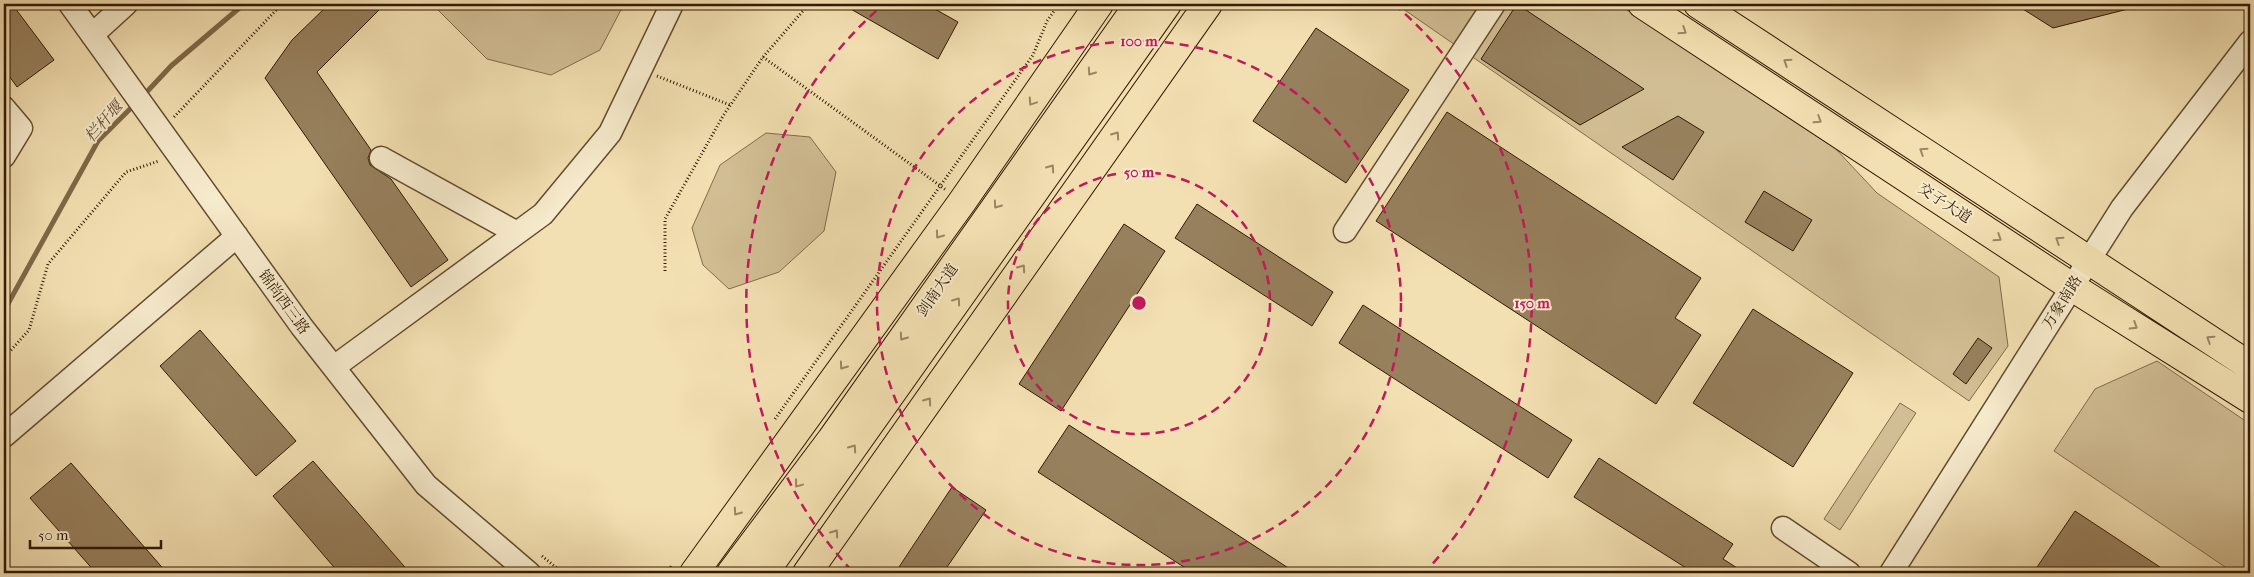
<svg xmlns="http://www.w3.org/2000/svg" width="2254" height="577" viewBox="0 0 2254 577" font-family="'IM FELL French Canon','Noto Serif SC',serif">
  <rect width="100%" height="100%" fill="#f3e0b2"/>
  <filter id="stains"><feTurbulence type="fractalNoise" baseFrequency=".004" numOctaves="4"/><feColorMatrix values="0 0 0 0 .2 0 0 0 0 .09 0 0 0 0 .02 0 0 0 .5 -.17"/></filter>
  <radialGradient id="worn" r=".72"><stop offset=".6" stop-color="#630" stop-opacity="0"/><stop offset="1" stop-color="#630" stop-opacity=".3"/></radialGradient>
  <!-- green -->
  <path fill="#d2be94" stroke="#826c4a" d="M 432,4 L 624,4 L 600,50 L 551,75 L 487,59 Z
    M 1396,4 L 1618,4 L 1834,147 L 1877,193 L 1999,277 L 2008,346 L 1969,401 Z
    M 766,133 L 810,137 L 836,172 L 824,231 L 779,272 L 729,289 L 703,265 L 692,228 L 720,165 Z
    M 2157,361 L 2250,424 L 2250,573 L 2234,573 L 2054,451 L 2095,389 Z
    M 1900,403 L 1916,413 L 1840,530 L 1824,519 Z"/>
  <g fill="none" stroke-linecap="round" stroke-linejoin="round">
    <!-- stream -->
    <path stroke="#7f6847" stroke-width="5" d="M 143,96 L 171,66 L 244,4
      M 4,311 L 98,141 L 135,104"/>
  </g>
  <!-- building -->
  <path fill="#97805d" stroke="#331901" d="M 4,4 L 12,4 L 54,60 L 17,87 L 4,69 Z
    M 329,4 L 385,4 L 317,72 L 371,150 L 368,158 L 370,165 L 391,179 L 448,260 L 411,287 L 265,78 L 292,40 Z
    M 842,4 L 926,4 L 958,22 L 938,59 Z
    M 1517,4 L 1644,89 L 1580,125 L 1481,59 Z
    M 2015,4 L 2128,4 L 2128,9 L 2053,28 Z
    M 1316,28 L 1409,90 L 1346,183 L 1253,121 Z
    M 1447,112 L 1701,278 L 1675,318 L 1701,335 L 1656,404 L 1376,221 Z
    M 1678,116 L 1704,132 L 1673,180 L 1622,147 Z
    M 1764,191 L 1812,220 L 1793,251 L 1745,222 Z
    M 1197,204 L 1333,292 L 1312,326 L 1175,238 Z
    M 1124,224 L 1165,251 L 1061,411 L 1019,384 Z
    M 1363,305 L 1572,440 L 1548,478 L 1339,343 Z
    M 1753,309 L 1853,373 L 1793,467 L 1693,403 Z
    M 200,330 L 296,441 L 256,476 L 160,366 Z
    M 1978,338 L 1992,348 L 1966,384 L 1953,374 Z
    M 1069,425 L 1296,573 L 1193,573 L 1038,472 Z
    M 1599,458 L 1733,544 L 1723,559 L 1745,573 L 1694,573 L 1574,497 Z
    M 313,461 L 410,573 L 339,573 L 273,496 Z
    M 71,463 L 167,573 L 96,573 L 30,498 Z
    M 952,487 L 986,510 L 943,573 L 895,573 Z
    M 2075,511 L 2169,573 L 2033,573 Z"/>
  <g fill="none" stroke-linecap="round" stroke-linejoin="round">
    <defs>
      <path id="minor" d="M 70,4 L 302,327 L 426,485 L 529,573
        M 92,35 L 126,4
        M 4,108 L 21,128 L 4,156
        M 381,158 L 517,233
        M 1345,231 L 1494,4
        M 334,367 L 543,214 L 610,133 L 672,4
        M 4,436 L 237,236
        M 1783,528 L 1849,573
        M 1891,573 L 2122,208 L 2250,42"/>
      <path id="major" d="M 1642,4 L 2072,287 L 2250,399
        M 1698,4 L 2250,366
        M 694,573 L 962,202 L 1099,4
        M 807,573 L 1208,4"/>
      <path id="highway" d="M 731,573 L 831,440 L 1139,4
        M 764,573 L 1167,4"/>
    </defs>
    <!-- minor casing -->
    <use href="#minor" stroke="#634b2d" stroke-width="25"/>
    <!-- major casing -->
    <use href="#major" stroke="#331901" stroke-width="30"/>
    <!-- highway casing -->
    <use href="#highway" stroke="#331901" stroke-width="30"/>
    <!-- path -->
    <path stroke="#331901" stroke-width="3" stroke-dasharray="1 2.5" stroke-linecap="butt" d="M 763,57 L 946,190
      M 657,76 L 730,105
      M 174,117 L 282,4
      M 665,271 L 665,219 L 723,116 L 763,57 L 809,4
      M 4,358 L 29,330 L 48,264 L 126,172 L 159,161
      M 775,419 L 1033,55 L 1047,21 L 1059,4
      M 542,556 L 563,573
      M 667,573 L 672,565"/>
    <!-- minor -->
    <use href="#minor" stroke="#f7ebcd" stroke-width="22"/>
    <!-- major -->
    <use href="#major" stroke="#f3e0b2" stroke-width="28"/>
    <!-- highway -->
    <use href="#highway" stroke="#f3e0b2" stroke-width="28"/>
  </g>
  <!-- one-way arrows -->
  <defs><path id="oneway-chevron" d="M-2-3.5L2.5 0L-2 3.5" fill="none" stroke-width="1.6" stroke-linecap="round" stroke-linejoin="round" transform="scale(1.25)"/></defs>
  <g stroke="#9d8662">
    <use href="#oneway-chevron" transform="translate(1683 31) rotate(33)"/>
    <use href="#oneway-chevron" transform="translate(1787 62) rotate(-147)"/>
    <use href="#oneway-chevron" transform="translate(1091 72) rotate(125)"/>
    <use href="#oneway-chevron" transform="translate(1032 102) rotate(124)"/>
    <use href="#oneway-chevron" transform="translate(1818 120) rotate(33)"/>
    <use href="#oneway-chevron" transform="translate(1116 135) rotate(-55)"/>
    <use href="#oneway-chevron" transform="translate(1923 151) rotate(-147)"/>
    <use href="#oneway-chevron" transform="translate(1051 168) rotate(-55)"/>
    <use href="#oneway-chevron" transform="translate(997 205) rotate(125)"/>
    <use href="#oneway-chevron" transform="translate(939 235) rotate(126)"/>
    <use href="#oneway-chevron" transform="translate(1998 238) rotate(33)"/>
    <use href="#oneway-chevron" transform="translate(2059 240) rotate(-147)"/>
    <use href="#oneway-chevron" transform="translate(1022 268) rotate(-55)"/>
    <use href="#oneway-chevron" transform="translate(957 301) rotate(-55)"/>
    <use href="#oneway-chevron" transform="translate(2134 326) rotate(32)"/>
    <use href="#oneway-chevron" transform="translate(903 337) rotate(125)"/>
    <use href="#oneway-chevron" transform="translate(2210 339) rotate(-147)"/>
    <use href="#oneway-chevron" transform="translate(843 366) rotate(126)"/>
    <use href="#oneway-chevron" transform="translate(928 401) rotate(-55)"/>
    <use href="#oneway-chevron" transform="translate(853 448) rotate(-55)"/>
    <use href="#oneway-chevron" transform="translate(798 484) rotate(127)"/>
    <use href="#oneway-chevron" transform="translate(737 512) rotate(125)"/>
    <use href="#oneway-chevron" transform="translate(835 533) rotate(-55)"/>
  </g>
  <!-- distance rings -->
  <g fill="none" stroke="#c2185b" stroke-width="2.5" stroke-dasharray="9 6">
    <circle cx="1139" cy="303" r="131"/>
    <circle cx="1139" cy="303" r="262"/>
    <path d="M852 571A393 393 0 0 1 884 4M1394 4A393 393 0 0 1 1426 571"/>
  </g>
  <g text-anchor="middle" stroke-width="4" stroke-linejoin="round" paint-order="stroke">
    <!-- street labels -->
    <g font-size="15" fill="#331901" stroke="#f7ebcd">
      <text transform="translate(1945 203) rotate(33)" y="5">交子大道</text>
      <text transform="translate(937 290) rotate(-55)" y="5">剑南大道</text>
      <text transform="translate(284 302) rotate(54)" y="5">锦尚西三路</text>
      <text transform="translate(2062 302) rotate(-58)" y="5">万象南路</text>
    </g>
    <!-- water labels -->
    <g font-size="16" font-style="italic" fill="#664d30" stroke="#f7ebcd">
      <text transform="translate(103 121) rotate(-49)" y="6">栏杆堰</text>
    </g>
  </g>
  <circle cx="1139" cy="303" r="8" fill="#c2185b" stroke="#f7ebcd" stroke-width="2.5"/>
  <g font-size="15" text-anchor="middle" font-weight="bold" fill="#c2185b" stroke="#f7ebcd" stroke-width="4" stroke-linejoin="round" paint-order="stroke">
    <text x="1139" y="46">100 m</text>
    <text x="1139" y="177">50 m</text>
    <text x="1532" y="308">150 m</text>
  </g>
  <!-- margin -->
  <rect width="2254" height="577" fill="none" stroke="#f3e0b2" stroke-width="20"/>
  <rect x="5" y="5" width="2244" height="567" fill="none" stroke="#331901" stroke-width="2.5"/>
  <rect x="10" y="10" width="2234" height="557" fill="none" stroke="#331901"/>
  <!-- scale -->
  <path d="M30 540v8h131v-8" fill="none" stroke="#331901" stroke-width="2.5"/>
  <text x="38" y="540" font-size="15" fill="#331901" stroke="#f7ebcd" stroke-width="4" paint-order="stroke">50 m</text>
  <rect width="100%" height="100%" filter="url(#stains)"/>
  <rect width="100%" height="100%" fill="url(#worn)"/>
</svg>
